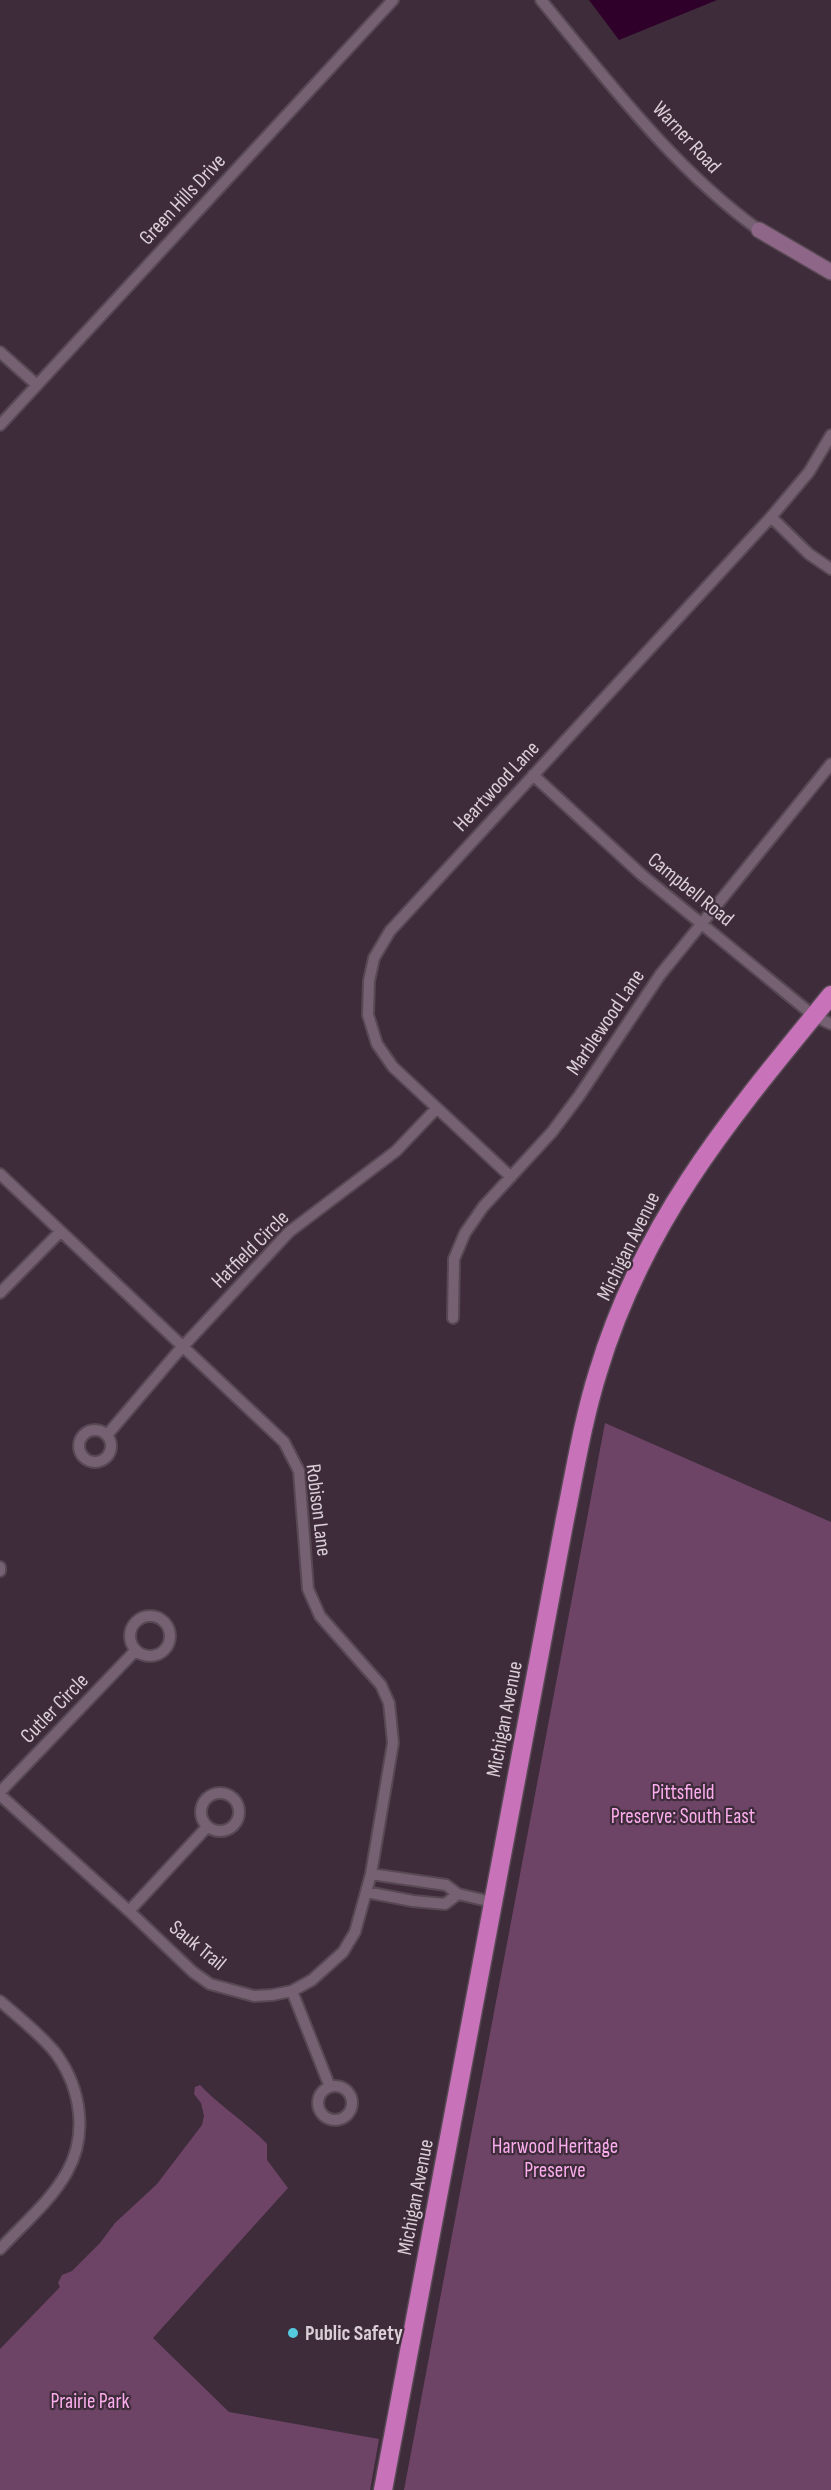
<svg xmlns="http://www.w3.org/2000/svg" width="831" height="2490" viewBox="0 0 831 2490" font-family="'Sofia Sans Condensed',sans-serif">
  <rect width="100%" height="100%" fill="#3e2c3a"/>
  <!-- green -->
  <path fill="#6d4466" d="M 605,1423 L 831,1522 L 831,2490 L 404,2490 Z
    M 200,2085 C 221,2107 247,2123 267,2144 L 267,2160 L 288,2188 L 153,2338 L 229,2412 L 379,2439 L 370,2490 L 0,2490 L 0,2349 L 60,2287 L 58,2283 L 62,2275 L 72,2271 L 100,2243 L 115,2223 L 157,2184 L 202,2125 L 204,2116 L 201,2103 L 194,2094 L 195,2087 Z"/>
  <!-- water -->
  <path fill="#2f002a" d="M 589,0 L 717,0 L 619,40 Z"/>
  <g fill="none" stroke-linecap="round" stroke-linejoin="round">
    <defs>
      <path id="street" d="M 541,0 C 608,81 673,168 759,230
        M 0,352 L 37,385
        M 0,425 L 393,0
        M 771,517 L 809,554 L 831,569
        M 533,775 L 642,875 L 814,1016 L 831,1024
        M 0,1174 L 284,1442 L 299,1471 L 308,1589 L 320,1616 L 381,1685 L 389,1703 L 391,1722 L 393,1743 L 371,1874 L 355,1932 L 343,1952 L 312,1980 L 292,1991 L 272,1995 L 254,1996 L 210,1984 L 193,1972 L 129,1911 L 0,1795
        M 511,1177 L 393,1067 L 377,1044 L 368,1015 L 369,981 L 374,958 L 390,931 L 771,517 L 809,472 L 831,435
        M 0,1293 L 60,1232
        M 453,1318 L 454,1259 L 465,1233 L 483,1207 L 552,1132 L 579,1096 L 660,975 L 831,764
        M79 1446a16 16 0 1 1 32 0a16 16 0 1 1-32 0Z
        M 107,1435 L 176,1354 L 289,1232 L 396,1151 L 437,1108
        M 0,1567 L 0,1571
        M130 1636a20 20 0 1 1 40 0a20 20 0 1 1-40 0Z
        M 0,1792 L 136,1650
        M201 1812a19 19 0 1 1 38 0a19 19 0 1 1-38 0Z
        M 371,1874 L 446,1885 L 458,1894 L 492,1902
        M 366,1892 L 413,1901 L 445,1904 L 458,1894
        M 129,1911 L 207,1827
        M 292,1991 L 330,2087
        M 0,2001 C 16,2015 45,2038 57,2055 C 81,2089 88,2135 67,2172 C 51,2201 22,2225 0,2249
        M318 2103a17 17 0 1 1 34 0a17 17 0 1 1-34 0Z"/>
      <path id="secondary" d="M 759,230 L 831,272"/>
      <path id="highway" d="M 383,2490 L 565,1519 C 575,1470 583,1420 598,1372 C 644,1219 732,1116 831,995"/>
    </defs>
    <!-- street casing -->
    <use href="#street" stroke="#574854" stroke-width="14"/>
    <!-- secondary casing -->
    <use href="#secondary" stroke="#574854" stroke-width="18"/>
    <!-- highway casing -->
    <use href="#highway" stroke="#574854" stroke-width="21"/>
    <!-- street -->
    <use href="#street" stroke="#756171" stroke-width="10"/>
    <!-- secondary -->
    <use href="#secondary" stroke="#8e6687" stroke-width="15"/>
    <!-- highway -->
    <use href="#highway" stroke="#c772b9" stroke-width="18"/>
  </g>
  <!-- markers -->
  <circle fill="#55cadf" stroke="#3e2c3a" stroke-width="2" cx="293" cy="2333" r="6"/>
  <g text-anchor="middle" stroke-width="4.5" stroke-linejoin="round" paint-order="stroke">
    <!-- street labels -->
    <g font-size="21" fill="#daced7" stroke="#3e2c3a">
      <text transform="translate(687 137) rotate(47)" y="7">Warner Road</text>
      <text transform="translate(182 199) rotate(-47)" y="7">Green Hills Drive</text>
      <text transform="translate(496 786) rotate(-47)" y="7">Heartwood Lane</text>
      <text transform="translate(691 889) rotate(39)" y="7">Campbell Road</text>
      <text transform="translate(605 1022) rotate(-56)" y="7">Marblewood Lane</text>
      <text transform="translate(628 1246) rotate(-64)" y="7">Michigan Avenue</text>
      <text transform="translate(250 1249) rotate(-45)" y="7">Hatfield Circle</text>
      <text transform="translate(319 1510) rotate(83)" y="7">Robison Lane</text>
      <text transform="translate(54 1708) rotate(-46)" y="7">Cutler Circle</text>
      <text transform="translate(504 1719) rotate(-79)" y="7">Michigan Avenue</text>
      <text transform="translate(198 1945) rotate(39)" y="7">Sauk Trail</text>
      <text transform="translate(415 2197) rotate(-79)" y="7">Michigan Avenue</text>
    </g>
    <!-- park labels -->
    <g font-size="21" fill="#fbaded" stroke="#3e2c3a">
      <text x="683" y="1799">Pittsfield<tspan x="683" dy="24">Preserve: South East</tspan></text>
      <text x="555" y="2153">Harwood Heritage<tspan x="555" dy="24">Preserve</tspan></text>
      <text x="90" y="2408">Prairie Park</text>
    </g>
    <!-- poi labels -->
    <g font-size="21" font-weight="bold" fill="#daced7" stroke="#3e2c3a" text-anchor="start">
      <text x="305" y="2340">Public Safety</text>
    </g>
  </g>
</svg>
